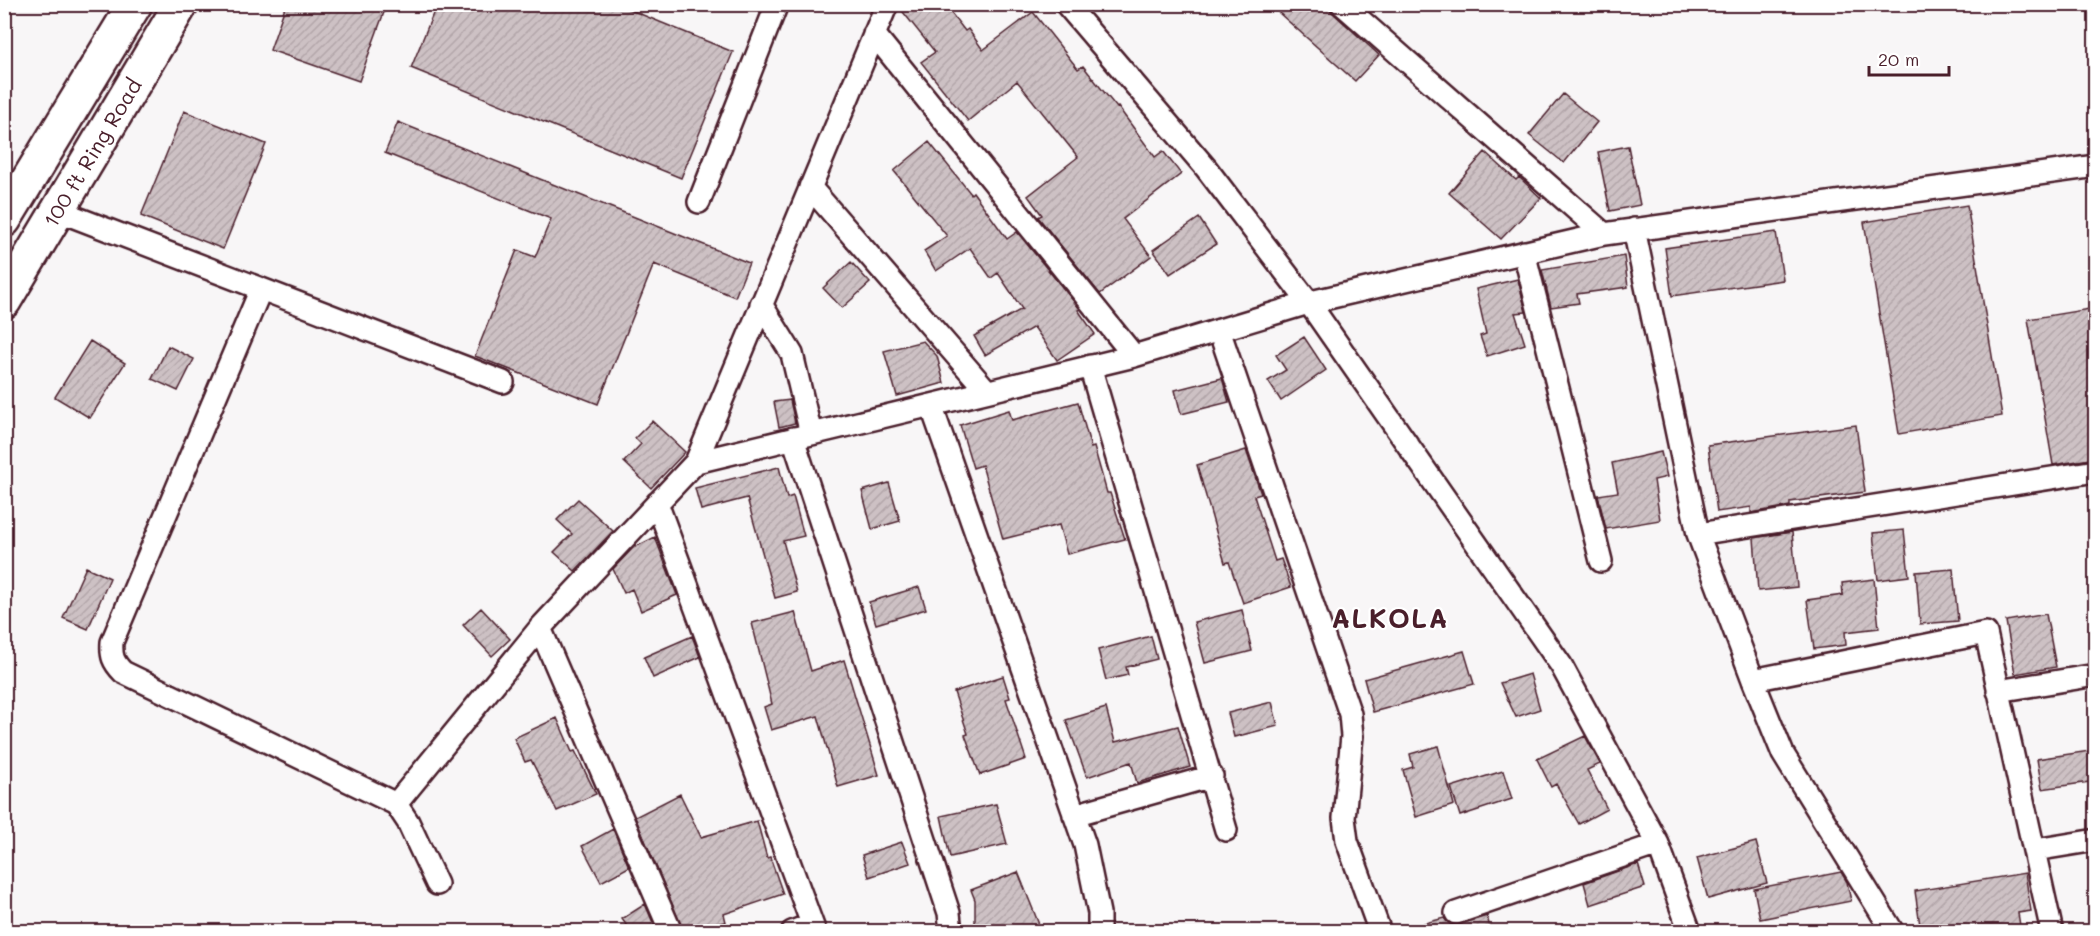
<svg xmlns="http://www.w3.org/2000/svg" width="2100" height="936" viewBox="0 0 2100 936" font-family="Mali,sans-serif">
  <defs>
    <pattern id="building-hatch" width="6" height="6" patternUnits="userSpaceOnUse" patternTransform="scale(1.5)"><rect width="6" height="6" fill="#cdc1c4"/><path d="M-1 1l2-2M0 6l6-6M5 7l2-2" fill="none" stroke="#b2a5a9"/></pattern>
  </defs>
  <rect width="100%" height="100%" fill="#f8f6f7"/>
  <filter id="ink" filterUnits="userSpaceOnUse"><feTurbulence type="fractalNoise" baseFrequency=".0167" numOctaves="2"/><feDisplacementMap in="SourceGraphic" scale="12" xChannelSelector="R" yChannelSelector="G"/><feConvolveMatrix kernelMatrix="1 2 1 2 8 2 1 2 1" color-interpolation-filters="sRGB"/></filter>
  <g filter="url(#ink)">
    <!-- building -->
    <path fill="url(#building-hatch)" stroke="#4a1f2b" stroke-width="1.5" d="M 286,4 L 387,4 L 359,81 L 270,50 Z
      M 437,4 L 616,4 L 733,52 L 681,178 L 411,68 Z
      M 899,4 L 944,4 L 965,31 L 968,29 L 983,50 L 1033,12 L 1078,69 L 1083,66 L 1117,108 L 1118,107 L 1155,157 L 1163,151 L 1181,174 L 1123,219 L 1151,256 L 1100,294 L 1038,217 L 1042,215 L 1028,196 L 1078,157 L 1017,81 L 968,121 L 921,62 L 935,52 L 899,7 Z
      M 1269,4 L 1323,4 L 1379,55 L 1355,81 Z
      M 1563,94 L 1597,122 L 1564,163 L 1529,135 Z
      M 184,111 L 266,144 L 223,249 L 141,216 Z
      M 398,122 L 749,263 L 735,297 L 654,264 L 598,404 L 475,356 L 517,250 L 535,257 L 551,219 L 385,153 Z
      M 929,142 L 971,194 L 973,192 L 1007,239 L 1017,232 L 1080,309 L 1078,310 L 1095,334 L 1057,360 L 1034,327 L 985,355 L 974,336 L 1022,309 L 998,273 L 991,278 L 970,248 L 936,271 L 924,251 L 947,236 L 894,171 Z
      M 1628,146 L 1640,205 L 1610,211 L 1598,152 Z
      M 1485,152 L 1516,180 L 1519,177 L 1541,198 L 1501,239 L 1449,193 Z
      M 1967,205 L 2002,416 L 1899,434 L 1864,222 Z
      M 1199,218 L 1216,244 L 1170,274 L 1153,250 Z
      M 1776,232 L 1783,280 L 1672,296 L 1665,248 Z
      M 1624,256 L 1628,287 L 1577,294 L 1579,303 L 1551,307 L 1542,270 Z
      M 851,262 L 870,283 L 842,308 L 823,288 Z
      M 1518,279 L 1526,312 L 1515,313 L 1525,344 L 1487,356 L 1480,336 L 1486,334 L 1476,289 Z
      M 2089,309 L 2096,351 L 2096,458 L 2053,465 L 2028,319 Z
      M 1304,337 L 1326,370 L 1281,401 L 1268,381 L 1286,370 L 1276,355 Z
      M 90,341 L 125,363 L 90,418 L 55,397 Z
      M 923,341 L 937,356 L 944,383 L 897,396 L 884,351 Z
      M 168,346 L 194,359 L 178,391 L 152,379 Z
      M 1222,378 L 1229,402 L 1181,414 L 1175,390 Z
      M 790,400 L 795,423 L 779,427 L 774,402 Z
      M 1078,402 L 1091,448 L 1094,447 L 1107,493 L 1110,493 L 1125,539 L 1067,554 L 1059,525 L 1003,539 L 982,465 L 973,468 L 960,425 L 1009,410 L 1012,420 Z
      M 652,421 L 685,452 L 651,488 L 624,462 L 641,444 L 635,438 Z
      M 1856,425 L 1865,492 L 1790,502 L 1790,506 L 1751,513 L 1751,507 L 1717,512 L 1708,445 Z
      M 1246,450 L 1261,494 L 1254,496 L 1275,561 L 1281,559 L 1291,587 L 1243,603 L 1229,562 L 1225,563 L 1197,465 Z
      M 1661,452 L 1667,477 L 1654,480 L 1660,520 L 1606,529 L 1598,495 L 1618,492 L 1612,463 Z
      M 779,467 L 787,498 L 793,496 L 804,536 L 783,541 L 797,592 L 775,598 L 747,498 L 701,510 L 695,488 Z
      M 889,483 L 900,521 L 872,529 L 862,491 Z
      M 578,499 L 613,531 L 575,571 L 554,552 L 572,534 L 557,520 Z
      M 1904,530 L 1909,576 L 1878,580 L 1873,533 Z
      M 1792,532 L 1797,587 L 1758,591 L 1754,538 Z
      M 655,537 L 677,595 L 641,611 L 632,589 L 624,593 L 613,569 L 633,548 Z
      M 86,567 L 110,578 L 88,629 L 63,618 Z
      M 1953,569 L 1958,621 L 1920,624 L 1916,572 Z
      M 1874,579 L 1879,628 L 1845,632 L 1846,645 L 1814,649 L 1807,600 L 1843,595 L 1842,583 Z
      M 919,587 L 926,609 L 876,624 L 869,602 Z
      M 481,608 L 510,639 L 492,656 L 463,625 Z
      M 1242,610 L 1252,651 L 1205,663 L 1194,622 Z
      M 795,612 L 811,671 L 844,660 L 879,775 L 838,787 L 818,716 L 771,730 L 764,707 L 772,704 L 752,623 Z
      M 2046,614 L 2056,667 L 2015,674 L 2006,621 Z
      M 692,636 L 700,657 L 653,678 L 644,657 Z
      M 1151,636 L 1157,659 L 1126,667 L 1128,675 L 1106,680 L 1098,650 Z
      M 1464,651 L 1474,684 L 1373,712 L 1364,679 Z
      M 1530,674 L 1540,709 L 1516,717 L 1500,683 Z
      M 1003,676 L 1010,698 L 1006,699 L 1026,759 L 980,775 L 965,735 L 968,734 L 954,692 Z
      M 1272,702 L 1278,726 L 1234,737 L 1228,713 Z
      M 1106,708 L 1115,742 L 1178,726 L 1190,767 L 1137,783 L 1131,762 L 1087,777 L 1066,720 Z
      M 557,718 L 572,752 L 575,751 L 596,794 L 557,811 L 531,760 L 525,762 L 514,738 Z
      M 1585,736 L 1600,764 L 1587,770 L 1607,809 L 1579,824 L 1556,784 L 1551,787 L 1537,759 Z
      M 1438,746 L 1454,805 L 1416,817 L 1403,770 L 1413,767 L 1410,754 Z
      M 2096,750 L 2096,781 L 2042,789 L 2037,759 Z
      M 1503,771 L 1512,799 L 1460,816 L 1451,787 Z
      M 680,794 L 701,837 L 757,821 L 767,858 L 770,857 L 783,894 L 724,914 L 726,922 L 683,930 L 635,817 Z
      M 996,804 L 1007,844 L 950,857 L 941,816 Z
      M 613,829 L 629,867 L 601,882 L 582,846 Z
      M 902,842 L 910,863 L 869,877 L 862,855 Z
      M 1756,842 L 1767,883 L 1708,899 L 1697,858 Z
      M 1638,864 L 1645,887 L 1590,905 L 1584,883 Z
      M 1018,872 L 1042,932 L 975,932 L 975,900 L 971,890 Z
      M 1841,872 L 1847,882 L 1851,901 L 1760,919 L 1754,889 Z
      M 2025,873 L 2031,911 L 2018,913 L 2021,932 L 1921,932 L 1915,891 Z
      M 645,904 L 657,932 L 631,932 L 622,919 Z
      M 1487,916 L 1491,932 L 1422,932 L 1421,924 L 1444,918 L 1448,923 L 1454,926 Z"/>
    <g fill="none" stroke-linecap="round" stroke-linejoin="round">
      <defs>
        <path id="street" d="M 1066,4 L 1206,168 L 1309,303 L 1561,665 L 1658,844 L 1690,932
          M 1342,4 L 1604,234
          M 874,34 L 1134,356
          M 810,187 L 987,391
          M 699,202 L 777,4
          M 59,211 L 503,382
          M 1634,229 L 1698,534 L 1753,680 L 1783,754 L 1893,932
          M 1524,252 L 1601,561
          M 261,289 L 112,642 C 111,656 113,662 123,672 L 396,804 L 408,822 L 437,884
          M 761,304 L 792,354 L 811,434
          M 1219,330 L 1350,714 L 1352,736 L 1344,818 L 1347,841 L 1380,932
          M 1090,366 L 1226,830
          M 931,405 L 1085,845 L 1099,913 L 1099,932
          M 793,438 L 949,913 L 951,932
          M 696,462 L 1134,356 L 1315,301 L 1604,234 L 2096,166
          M 657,503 L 815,932
          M 1698,534 L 2096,471
          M 540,628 L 671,932
          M 1753,680 L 1986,633 L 2052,932
          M 1998,691 L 2096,675
          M 396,804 L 540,628 L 696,462 L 887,4
          M 1074,815 L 1212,776
          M 2035,850 L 2096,840
          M 1456,913 L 1658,844
          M 792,932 L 812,924"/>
        <path id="primary" d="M 4,220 L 135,4
          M 4,301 L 181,4"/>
      </defs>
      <!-- street casing -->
      <use href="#street" stroke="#4a1f2b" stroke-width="26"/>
      <!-- primary casing -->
      <use href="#primary" stroke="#4a1f2b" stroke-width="38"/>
      <!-- street -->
      <use href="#street" stroke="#fff" stroke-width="21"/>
      <!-- primary -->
      <use href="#primary" stroke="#fff" stroke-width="33"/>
    </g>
  </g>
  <g text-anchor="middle" stroke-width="4.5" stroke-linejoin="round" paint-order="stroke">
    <!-- street labels -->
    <g font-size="21" fill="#4a1f2b" stroke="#fff">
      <text transform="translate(93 153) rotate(-59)" y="7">100 ft Ring Road</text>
    </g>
    <!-- district labels -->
    <g font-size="27" font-weight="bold" letter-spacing="1.5" fill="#4a1f2b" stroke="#fff">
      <text x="1390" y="628">ALKOLA</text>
    </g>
  </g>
  <!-- margin -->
  <rect width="2100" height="936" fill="none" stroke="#fff" stroke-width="24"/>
  <rect x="12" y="12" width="2076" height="912" fill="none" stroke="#4a1f2b" stroke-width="2" filter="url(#ink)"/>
  <!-- scale -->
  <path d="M1869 66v9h80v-9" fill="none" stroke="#4a1f2b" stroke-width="3"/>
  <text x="1878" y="66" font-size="18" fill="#4a1f2b" stroke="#ffffff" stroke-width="4.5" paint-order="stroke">20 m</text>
</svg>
